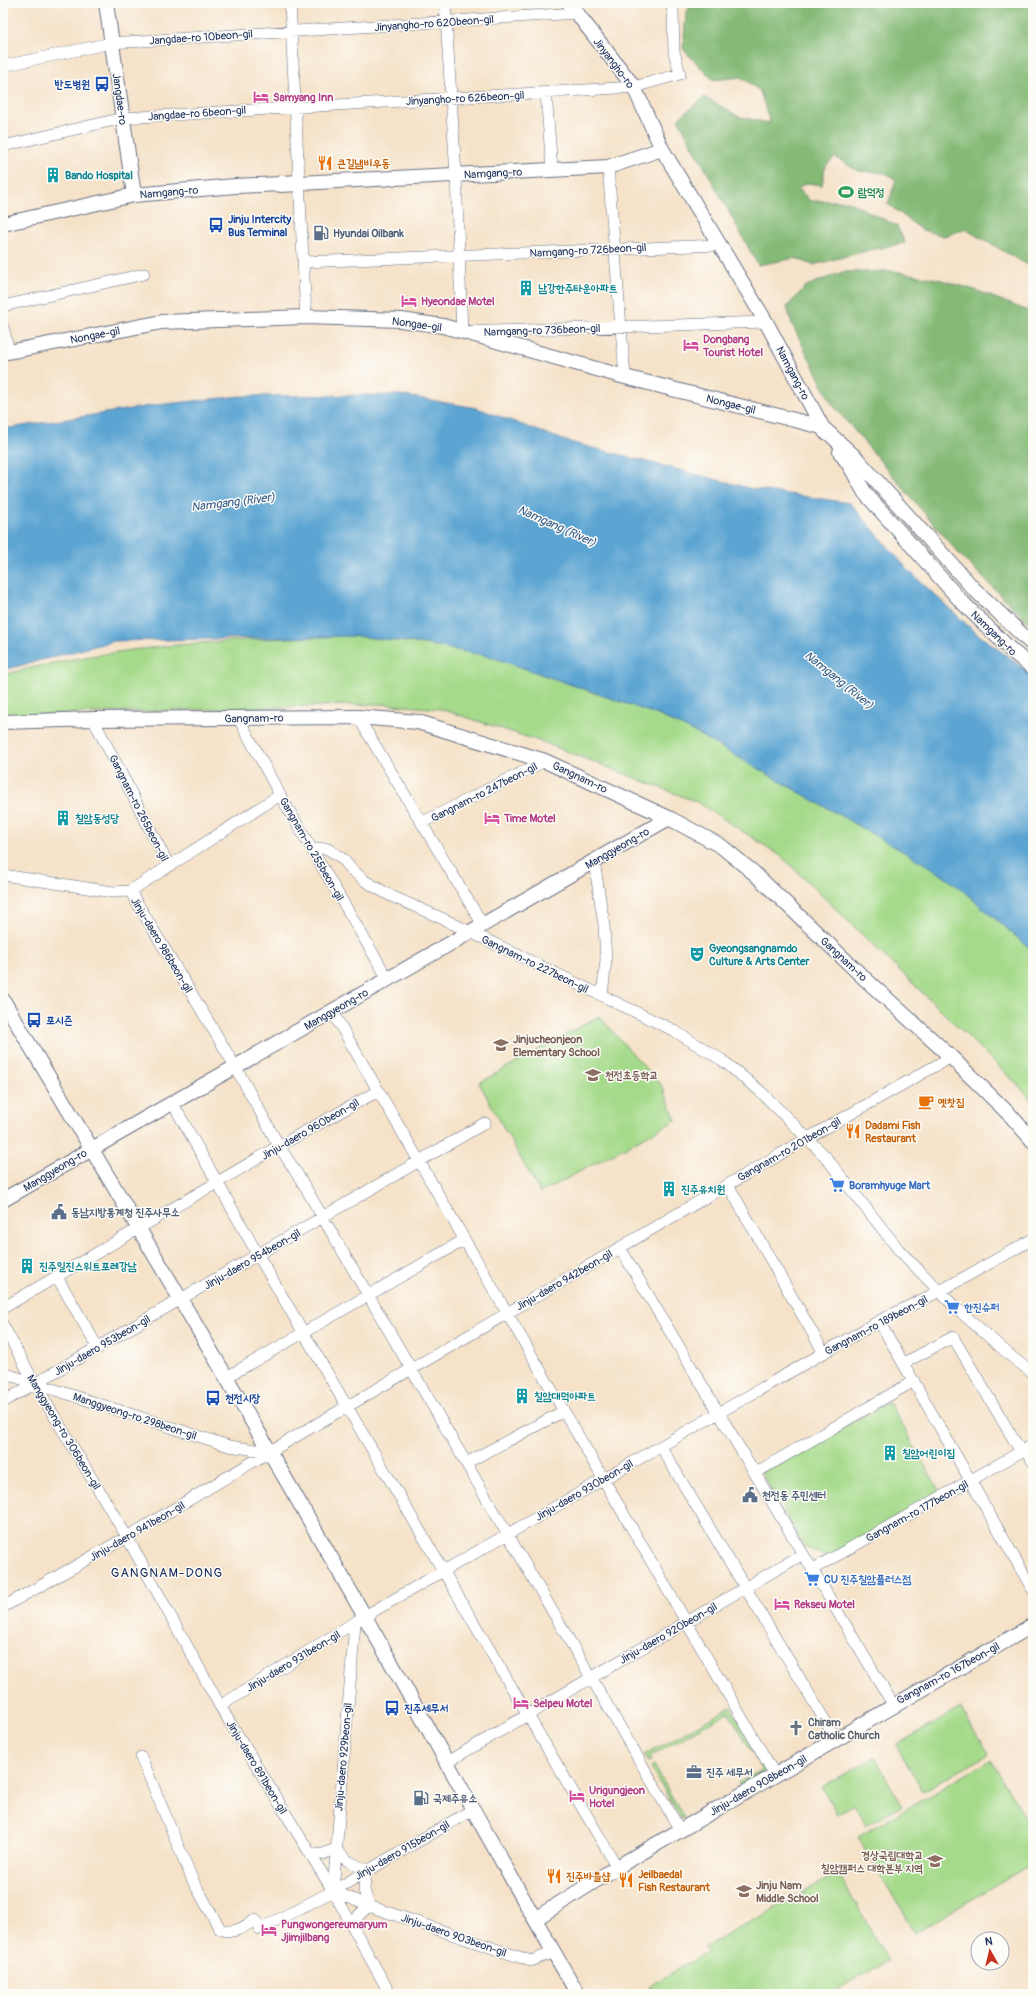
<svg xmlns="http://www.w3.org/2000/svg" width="1036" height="1997" viewBox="0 0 1036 1997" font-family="Pangolin,'Poor Story',sans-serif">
  <rect width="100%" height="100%" fill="#fdfcf7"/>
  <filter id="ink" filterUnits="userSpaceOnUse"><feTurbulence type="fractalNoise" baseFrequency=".025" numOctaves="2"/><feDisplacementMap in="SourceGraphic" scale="8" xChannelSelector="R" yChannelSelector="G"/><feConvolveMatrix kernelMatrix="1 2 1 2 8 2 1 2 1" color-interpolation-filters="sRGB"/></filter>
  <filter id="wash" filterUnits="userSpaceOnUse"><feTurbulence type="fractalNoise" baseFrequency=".012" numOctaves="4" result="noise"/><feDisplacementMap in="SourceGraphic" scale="16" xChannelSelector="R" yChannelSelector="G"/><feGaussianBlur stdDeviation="0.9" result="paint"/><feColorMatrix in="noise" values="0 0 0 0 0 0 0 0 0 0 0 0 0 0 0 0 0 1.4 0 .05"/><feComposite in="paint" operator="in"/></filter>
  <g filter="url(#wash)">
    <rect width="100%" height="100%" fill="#f5e2c8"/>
    <!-- green -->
    <path fill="#a5da8a" stroke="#608474" d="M 356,636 L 425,644 L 489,656 L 656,714 L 696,733 L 932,868 L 956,885 L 1033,951 L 1033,1102 L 1020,1087 L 781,856 L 697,802 L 545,743 L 441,709 L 381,704 L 3,716 L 3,675 C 117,644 238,639 356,636 Z
      M 599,1016 L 662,1086 L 676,1120 L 540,1193 L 479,1083 Z
      M 889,1402 L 940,1492 L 827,1558 L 803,1545 L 761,1472 Z
      M 731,1707 L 767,1771 L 740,1787 L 738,1783 L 762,1770 L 729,1712 L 650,1756 L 652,1760 L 648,1762 L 644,1755 Z
      M 961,1708 L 988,1755 L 923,1791 L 896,1745 Z
      M 875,1757 L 902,1806 L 866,1826 L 854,1804 L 837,1814 L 822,1787 Z
      M 991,1760 L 1033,1831 L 1033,1863 L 915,1933 L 858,1837 Z
      M 654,1765 L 684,1818 L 681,1819 L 651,1767 Z
      M 838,1873 L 888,1961 L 829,1994 L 735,1994 L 734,1992 L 729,1994 L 653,1994 L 649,1986 L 708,1952 L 705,1947 Z"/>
    <!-- forest -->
    <path fill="#84ba76" stroke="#50746a" d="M 692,3 L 1033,3 L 1033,268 L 965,229 L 944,236 L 922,230 L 888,204 L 896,180 L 886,173 L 858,171 L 835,157 L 825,167 L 822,185 L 807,183 L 798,188 L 810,201 L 847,201 L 897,226 L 905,243 L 870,250 L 813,265 L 795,258 L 758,265 L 678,119 L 704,97 L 740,117 L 770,123 L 760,91 L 741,77 L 713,80 L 683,49 L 686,13 Z
      M 893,271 L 938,279 L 975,290 L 1033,313 L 1033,627 L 959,554 L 832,404 L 792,324 L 787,307 L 806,286 L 843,272 Z"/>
    <!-- water -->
    <path fill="#5ba4d2" stroke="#3b6a98" d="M 400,395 L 477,408 L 566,441 L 753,489 L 850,503 L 909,571 L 976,633 L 1033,675 L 1033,951 L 956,885 L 932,868 L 696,733 L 656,714 L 489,656 L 425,644 L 356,636 L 114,641 L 3,670 L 3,429 L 156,405 L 240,396 Z"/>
  </g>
  <g filter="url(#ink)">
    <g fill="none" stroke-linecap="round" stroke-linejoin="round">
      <defs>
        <path id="minor" d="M 290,3 L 306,317
          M 445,3 L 456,175 L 462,332 L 766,322
          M 3,66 L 111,43 L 577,13
          M 546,93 L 552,170
          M 3,146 L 123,118 L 634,87 L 680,74 L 674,52 L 673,12 L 671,3
          M 608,167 L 625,377
          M 304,262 L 719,245
          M 3,306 L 144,274
          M 3,327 L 9,352
          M 358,717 L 483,925
          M 93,719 L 169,866
          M 239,719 L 280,795 L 388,979
          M 423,822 L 545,761
          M 313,850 L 321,848 L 328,849 L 343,859 L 351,869 L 365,881 L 391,896 L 439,917 L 673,1030 L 722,1060 L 760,1091 L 825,1156 L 899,1250 L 955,1307 L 1013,1358 L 1033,1373
          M 594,861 L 604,925 L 606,960 L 602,996
          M 3,875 L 113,892 L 130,891 L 280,795
          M 130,891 L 235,1066 L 279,1146 L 301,1180 L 680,1830
          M 332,1011 L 775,1775
          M 172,1102 L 258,1255 L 617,1867
          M 728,1185 L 824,1353
          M 620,1248 L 894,1706
          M 57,1277 L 98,1348
          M 3,1308 L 279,1146 L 378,1091
          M 879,1321 L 1033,1590
          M 3,1325 L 35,1384 L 127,1537 L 220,1706 L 333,1891 L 390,1994
          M 904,1363 L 953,1337 L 1021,1452
          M 3,1373 L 229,1446 L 269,1452
          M 225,1378 L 464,1240
          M 3,1402 L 485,1123
          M 661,1447 L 836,1739
          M 1026,1450 L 1033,1462
          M 466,1463 L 564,1411
          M 755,1473 L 914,1381
          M 813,1569 L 1033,1445
          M 3,1607 L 127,1537 L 269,1452 L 808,1138 L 951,1057
          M 220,1706 L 365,1616 L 879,1321 L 940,1291 L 1033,1239
          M 141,1757 L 193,1881 L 220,1929 C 233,1935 244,1927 255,1920 L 260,1929 L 333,1891 L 472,1810
          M 447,1762 L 803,1554
          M 311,1855 L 323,1854 L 335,1849 L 348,1861 L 366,1870 L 364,1890 L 369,1906 L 359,1915 L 353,1927
          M 333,1891 L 355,1623
          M 333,1891 L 369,1906 L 531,1961 L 554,1952"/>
        <path id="tertiary" d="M 106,3 L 134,195
          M 569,3 L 634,87 L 662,149 L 766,322 L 825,432
          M 299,183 L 608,167 L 662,149
          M 3,224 L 134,195 L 235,186 L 281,184
          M 3,353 L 162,322 L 306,317 L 401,320 L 443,326 L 625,377 L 822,427 L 856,458 L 973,588 L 1033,645
          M 840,452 L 850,466 L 865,493 L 961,601 L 1012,651 L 1033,668
          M 3,722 L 93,719 L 358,717 L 418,722 L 545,761 L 669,818 L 721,846 L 754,873 L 864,978 L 951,1057 L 1011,1116 L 1033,1141
          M 3,1000 C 125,1205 247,1410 365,1617 C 437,1742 505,1870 578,1994
          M 3,1200 L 669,818
          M 535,1919 L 617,1867 L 1033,1625"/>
        <path id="secondary" d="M 281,184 L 299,183"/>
      </defs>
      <!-- minor casing -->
      <use href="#minor" stroke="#676e83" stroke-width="12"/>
      <!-- tertiary casing -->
      <use href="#tertiary" stroke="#676e83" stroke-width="16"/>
      <!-- secondary casing -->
      <use href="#secondary" stroke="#676e83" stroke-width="18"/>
      <!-- minor -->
      <use href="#minor" stroke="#fff" stroke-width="11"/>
      <!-- tertiary -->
      <use href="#tertiary" stroke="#fff" stroke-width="14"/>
      <!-- secondary -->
      <use href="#secondary" stroke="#fff" stroke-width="16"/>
    </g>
  </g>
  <!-- icons -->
  <defs>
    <symbol id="bus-bare" viewBox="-9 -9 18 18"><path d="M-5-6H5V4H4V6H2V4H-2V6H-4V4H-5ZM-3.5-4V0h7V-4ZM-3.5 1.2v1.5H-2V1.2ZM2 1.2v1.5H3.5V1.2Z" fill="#1a4fb4" stroke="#fdfcf7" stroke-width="2.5" paint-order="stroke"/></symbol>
    <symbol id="hotel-bare" viewBox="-9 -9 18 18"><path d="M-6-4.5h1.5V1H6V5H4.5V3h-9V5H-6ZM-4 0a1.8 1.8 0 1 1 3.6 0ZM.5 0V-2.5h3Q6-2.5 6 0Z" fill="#d1479c" stroke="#fdfcf7" stroke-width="2.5" paint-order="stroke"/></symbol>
    <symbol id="restaurant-bare" viewBox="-9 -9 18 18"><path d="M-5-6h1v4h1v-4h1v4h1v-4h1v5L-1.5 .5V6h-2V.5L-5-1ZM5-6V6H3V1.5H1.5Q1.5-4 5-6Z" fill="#e8710a" stroke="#fdfcf7" stroke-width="2.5" paint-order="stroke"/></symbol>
    <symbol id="building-bare" viewBox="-9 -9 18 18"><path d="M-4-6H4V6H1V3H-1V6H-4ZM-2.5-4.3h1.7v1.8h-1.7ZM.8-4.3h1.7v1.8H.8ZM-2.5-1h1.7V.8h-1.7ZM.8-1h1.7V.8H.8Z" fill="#0f9aa8" stroke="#fdfcf7" stroke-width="2.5" paint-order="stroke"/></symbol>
    <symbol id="stadium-bare" viewBox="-9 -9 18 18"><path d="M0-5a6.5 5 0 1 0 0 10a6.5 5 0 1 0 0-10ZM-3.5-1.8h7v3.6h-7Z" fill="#2e9e5b" stroke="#fdfcf7" stroke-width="2.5" paint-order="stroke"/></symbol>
    <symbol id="fuel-bare" viewBox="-9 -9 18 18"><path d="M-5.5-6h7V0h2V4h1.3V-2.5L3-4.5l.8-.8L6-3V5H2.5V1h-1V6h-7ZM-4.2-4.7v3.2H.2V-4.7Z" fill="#5c6f8a" stroke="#fdfcf7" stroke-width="2.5" paint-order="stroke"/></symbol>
    <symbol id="theatre-bare" viewBox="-9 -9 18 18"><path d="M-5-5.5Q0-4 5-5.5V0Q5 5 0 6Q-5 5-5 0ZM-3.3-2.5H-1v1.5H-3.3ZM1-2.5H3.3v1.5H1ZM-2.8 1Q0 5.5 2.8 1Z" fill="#0f9aa8" stroke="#fdfcf7" stroke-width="2.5" paint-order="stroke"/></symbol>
    <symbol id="school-bare" viewBox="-9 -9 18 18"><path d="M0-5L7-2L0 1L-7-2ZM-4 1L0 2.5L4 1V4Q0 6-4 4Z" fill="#8d6e63" stroke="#fdfcf7" stroke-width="2.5" paint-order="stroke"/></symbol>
    <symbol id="cafe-bare" viewBox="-9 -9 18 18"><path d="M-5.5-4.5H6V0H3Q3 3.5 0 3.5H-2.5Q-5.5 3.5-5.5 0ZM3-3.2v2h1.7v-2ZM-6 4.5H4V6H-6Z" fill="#e8710a" stroke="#fdfcf7" stroke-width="2.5" paint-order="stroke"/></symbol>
    <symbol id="supermarket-bare" viewBox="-9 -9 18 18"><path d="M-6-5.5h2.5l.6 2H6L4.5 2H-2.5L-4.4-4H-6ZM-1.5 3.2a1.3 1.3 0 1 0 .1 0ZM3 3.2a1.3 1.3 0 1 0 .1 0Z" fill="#3f7fe0" stroke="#fdfcf7" stroke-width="2.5" paint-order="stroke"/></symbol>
    <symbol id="civic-bare" viewBox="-9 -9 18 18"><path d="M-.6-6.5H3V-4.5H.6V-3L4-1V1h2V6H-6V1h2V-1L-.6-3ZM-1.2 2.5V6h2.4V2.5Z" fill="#5c6f8a" stroke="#fdfcf7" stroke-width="2.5" paint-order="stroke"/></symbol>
    <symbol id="church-bare" viewBox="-9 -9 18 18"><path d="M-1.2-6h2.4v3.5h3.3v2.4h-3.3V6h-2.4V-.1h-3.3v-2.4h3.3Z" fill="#6b7280" stroke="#fdfcf7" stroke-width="2.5" paint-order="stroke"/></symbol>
    <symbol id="office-bare" viewBox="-9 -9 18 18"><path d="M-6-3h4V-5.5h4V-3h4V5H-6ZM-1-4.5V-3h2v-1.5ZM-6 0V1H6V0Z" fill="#5c6f8a" stroke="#fdfcf7" stroke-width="2.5" paint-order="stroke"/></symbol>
    <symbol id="university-bare" viewBox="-9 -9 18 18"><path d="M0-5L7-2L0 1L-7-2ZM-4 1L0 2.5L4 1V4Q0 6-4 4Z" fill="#8d6e63" stroke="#fdfcf7" stroke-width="2.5" paint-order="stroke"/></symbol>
  </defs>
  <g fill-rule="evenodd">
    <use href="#bus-bare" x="91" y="73" width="22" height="22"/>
    <use href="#hotel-bare" x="250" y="86" width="22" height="22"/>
    <use href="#restaurant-bare" x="314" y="152" width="22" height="22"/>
    <use href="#building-bare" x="42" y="164" width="22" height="22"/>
    <use href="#stadium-bare" x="835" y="181" width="22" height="22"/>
    <use href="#bus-bare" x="205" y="214" width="22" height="22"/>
    <use href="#fuel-bare" x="310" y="222" width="22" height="22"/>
    <use href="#building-bare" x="515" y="277" width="22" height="22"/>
    <use href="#hotel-bare" x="398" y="290" width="22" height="22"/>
    <use href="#hotel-bare" x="680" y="334" width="22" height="22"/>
    <use href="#building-bare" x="52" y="807" width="22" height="22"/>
    <use href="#hotel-bare" x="481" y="807" width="22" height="22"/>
    <use href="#theatre-bare" x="686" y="943" width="22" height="22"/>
    <use href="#bus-bare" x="23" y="1009" width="22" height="22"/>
    <use href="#school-bare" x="490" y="1034" width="22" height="22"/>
    <use href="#school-bare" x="582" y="1064" width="22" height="22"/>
    <use href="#cafe-bare" x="915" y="1091" width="22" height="22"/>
    <use href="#restaurant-bare" x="842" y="1120" width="22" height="22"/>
    <use href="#supermarket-bare" x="826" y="1174" width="22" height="22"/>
    <use href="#building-bare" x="658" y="1178" width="22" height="22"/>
    <use href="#civic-bare" x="48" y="1201" width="22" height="22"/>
    <use href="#building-bare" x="16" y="1255" width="22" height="22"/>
    <use href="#supermarket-bare" x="941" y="1296" width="22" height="22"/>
    <use href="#building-bare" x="511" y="1385" width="22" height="22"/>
    <use href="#bus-bare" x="202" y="1387" width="22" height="22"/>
    <use href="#building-bare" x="879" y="1442" width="22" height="22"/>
    <use href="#civic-bare" x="739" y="1484" width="22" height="22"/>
    <use href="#supermarket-bare" x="801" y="1568" width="22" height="22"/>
    <use href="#hotel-bare" x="771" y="1593" width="22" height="22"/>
    <use href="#hotel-bare" x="510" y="1692" width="22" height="22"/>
    <use href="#bus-bare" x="381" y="1697" width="22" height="22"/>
    <use href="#church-bare" x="785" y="1717" width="22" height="22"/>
    <use href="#office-bare" x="683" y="1761" width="22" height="22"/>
    <use href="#hotel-bare" x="566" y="1785" width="22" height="22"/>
    <use href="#fuel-bare" x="410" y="1787" width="22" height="22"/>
    <use href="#university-bare" x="924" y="1850" width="22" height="22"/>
    <use href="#restaurant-bare" x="543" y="1865" width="22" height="22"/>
    <use href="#restaurant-bare" x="615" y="1869" width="22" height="22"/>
    <use href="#school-bare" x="733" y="1880" width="22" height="22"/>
    <use href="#hotel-bare" x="258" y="1919" width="22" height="22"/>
  </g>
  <g text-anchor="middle" stroke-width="3" stroke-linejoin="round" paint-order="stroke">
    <!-- street labels -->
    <g font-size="11" fill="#1b2f5e" stroke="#fdfcf7">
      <text transform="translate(434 23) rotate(-4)" y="4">Jinyangho-ro 620beon-gil</text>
      <text transform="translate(201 37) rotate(-4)" y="4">Jangdae-ro 10beon-gil</text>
      <text transform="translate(614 63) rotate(53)" y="4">Jinyangho-ro</text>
      <text transform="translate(465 98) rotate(-3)" y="4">Jinyangho-ro 626beon-gil</text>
      <text transform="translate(120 99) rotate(82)" y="4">Jangdae-ro</text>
      <text transform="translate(197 113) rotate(-4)" y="4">Jangdae-ro 6beon-gil</text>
      <text transform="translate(493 173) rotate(-3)" y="4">Namgang-ro</text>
      <text transform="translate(169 192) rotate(-5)" y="4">Namgang-ro</text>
      <text transform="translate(588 250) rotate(-3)" y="4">Namgang-ro 726beon-gil</text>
      <text transform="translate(417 324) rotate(8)" y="4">Nongae-gil</text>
      <text transform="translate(542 330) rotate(-2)" y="4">Namgang-ro 736beon-gil</text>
      <text transform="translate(95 335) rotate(-11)" y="4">Nongae-gil</text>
      <text transform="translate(793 373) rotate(62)" y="4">Namgang-ro</text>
      <text transform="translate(731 404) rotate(14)" y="4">Nongae-gil</text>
      <text transform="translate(994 633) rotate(44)" y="4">Namgang-ro</text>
      <text transform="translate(254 718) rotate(-1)" y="4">Gangnam-ro</text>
      <text transform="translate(580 777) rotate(25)" y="4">Gangnam-ro</text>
      <text transform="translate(484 792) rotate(-27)" y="4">Gangnam-ro 247beon-gil</text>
      <text transform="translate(139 808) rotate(63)" y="4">Gangnam-ro 265beon-gil</text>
      <text transform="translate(617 848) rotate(-30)" y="4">Manggyeong-ro</text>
      <text transform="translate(312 849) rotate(60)" y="4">Gangnam-ro 255beon-gil</text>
      <text transform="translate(162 945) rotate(59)" y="4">Jinju-daero 986beon-gil</text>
      <text transform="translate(844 959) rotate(43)" y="4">Gangnam-ro</text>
      <text transform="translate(535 964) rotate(26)" y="4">Gangnam-ro 227beon-gil</text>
      <text transform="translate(336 1009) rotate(-30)" y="4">Manggyeong-ro</text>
      <text transform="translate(310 1129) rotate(-30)" y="4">Jinju-daero 960beon-gil</text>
      <text transform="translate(789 1149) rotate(-30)" y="4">Gangnam-ro 201beon-gil</text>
      <text transform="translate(55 1170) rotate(-31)" y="4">Manggyeong-ro</text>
      <text transform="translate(252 1259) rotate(-30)" y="4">Jinju-daero 954beon-gil</text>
      <text transform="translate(564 1280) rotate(-30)" y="4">Jinju-daero 942beon-gil</text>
      <text transform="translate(876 1325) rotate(-28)" y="4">Gangnam-ro 189beon-gil</text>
      <text transform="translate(102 1345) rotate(-30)" y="4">Jinju-daero 953beon-gil</text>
      <text transform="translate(135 1416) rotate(18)" y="4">Manggyeong-ro 298beon-gil</text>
      <text transform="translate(64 1432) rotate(59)" y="4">Manggyeong-ro 306beon-gil</text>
      <text transform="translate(584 1490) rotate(-30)" y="4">Jinju-daero 930beon-gil</text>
      <text transform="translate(917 1511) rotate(-29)" y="4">Gangnam-ro 177beon-gil</text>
      <text transform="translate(137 1531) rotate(-30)" y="4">Jinju-daero 941beon-gil</text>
      <text transform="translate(668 1633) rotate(-30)" y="4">Jinju-daero 920beon-gil</text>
      <text transform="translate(293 1661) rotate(-31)" y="4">Jinju-daero 931beon-gil</text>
      <text transform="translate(948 1673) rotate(-29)" y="4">Gangnam-ro 167beon-gil</text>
      <text transform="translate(343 1757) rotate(-85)" y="4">Jinju-daero 929beon-gil</text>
      <text transform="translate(257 1767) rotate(59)" y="4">Jinju-daero 891beon-gil</text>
      <text transform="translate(758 1785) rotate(-30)" y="4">Jinju-daero 908beon-gil</text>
      <text transform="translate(402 1850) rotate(-30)" y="4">Jinju-daero 915beon-gil</text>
      <text transform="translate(454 1935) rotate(19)" y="4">Jinju-daero 903beon-gil</text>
    </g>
    <!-- transit labels -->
    <g font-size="11" font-weight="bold" fill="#164399" stroke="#fdfcf7" text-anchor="start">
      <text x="90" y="88" text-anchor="end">반도병원</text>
      <text x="228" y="223">Jinju Intercity<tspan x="228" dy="13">Bus Terminal</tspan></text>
      <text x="46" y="1024">포시즌</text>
      <text x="225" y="1402">천전시장</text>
      <text x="404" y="1712">진주세무서</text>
    </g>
    <!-- hotel labels -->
    <g font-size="11" font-weight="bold" fill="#b23c85" stroke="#fdfcf7" text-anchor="start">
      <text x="273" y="101">Samyang Inn</text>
      <text x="421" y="305">Hyeondae Motel</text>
      <text x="703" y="343">Dongbang<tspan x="703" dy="13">Tourist Hotel</tspan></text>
      <text x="504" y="822">Time Motel</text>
      <text x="794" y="1608">Rekseu Motel</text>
      <text x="533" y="1707">Selpeu Motel</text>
      <text x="589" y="1794">Urigungjeon<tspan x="589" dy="13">Hotel</tspan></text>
      <text x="281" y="1928">Pungwongereumaryum<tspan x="281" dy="13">Jjimjilbang</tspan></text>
    </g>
    <!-- food labels -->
    <g font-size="11" font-weight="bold" fill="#c56008" stroke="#fdfcf7" text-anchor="start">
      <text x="337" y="167">큰길냄비우동</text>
      <text x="938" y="1106">옛찻집</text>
      <text x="865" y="1129">Dadami Fish<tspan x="865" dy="13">Restaurant</tspan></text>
      <text x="638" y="1878">Jeilbaedal<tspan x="638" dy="13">Fish Restaurant</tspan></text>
      <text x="566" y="1880">진주바틀샵</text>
    </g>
    <!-- culture labels -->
    <g font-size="11" font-weight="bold" fill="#0d838f" stroke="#fdfcf7" text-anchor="start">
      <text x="65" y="179">Bando Hospital</text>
      <text x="538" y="292">남강한주타운아파트</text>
      <text x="75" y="822">칠암동성당</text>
      <text x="709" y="952">Gyeongsangnamdo<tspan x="709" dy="13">Culture &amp; Arts Center</tspan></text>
      <text x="681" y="1193">진주유치원</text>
      <text x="39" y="1270">진주일진스위트포레강남</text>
      <text x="534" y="1400">칠암대덕아파트</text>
      <text x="902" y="1457">칠암어린이집</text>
    </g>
    <!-- leisure labels -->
    <g font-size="11" font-weight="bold" fill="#27864d" stroke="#fdfcf7" text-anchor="start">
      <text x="858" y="196">람덕정</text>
    </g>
    <!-- service labels -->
    <g font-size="11" font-weight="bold" fill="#4e5e75" stroke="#fdfcf7" text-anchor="start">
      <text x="333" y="237">Hyundai Oilbank</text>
      <text x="71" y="1216">동남지방통계청 진주사무소</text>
      <text x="762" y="1499">천전동 주민센터</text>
      <text x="706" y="1776">진주 세무서</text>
      <text x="433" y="1802">국제주유소</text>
    </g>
    <!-- education labels -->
    <g font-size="11" font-weight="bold" fill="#785e54" stroke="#fdfcf7" text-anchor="start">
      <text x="513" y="1043">Jinjucheonjeon<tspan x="513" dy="13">Elementary School</tspan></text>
      <text x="605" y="1079">천전초등학교</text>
      <text x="923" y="1859" text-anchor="end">경상국립대학교<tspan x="923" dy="13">칠암캠퍼스 대학본부 지역</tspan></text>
      <text x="756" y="1889">Jinju Nam<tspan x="756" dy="13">Middle School</tspan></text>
    </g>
    <!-- shop labels -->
    <g font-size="11" font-weight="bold" fill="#366cbe" stroke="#fdfcf7" text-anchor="start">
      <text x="849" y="1189">Boramhyuge Mart</text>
      <text x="964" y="1311">한진슈퍼</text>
      <text x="824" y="1583">CU 진주칠암플러스점</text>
    </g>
    <!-- worship labels -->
    <g font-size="11" font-weight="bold" fill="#5b616d" stroke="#fdfcf7" text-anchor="start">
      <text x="808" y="1726">Chiram<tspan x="808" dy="13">Catholic Church</tspan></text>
    </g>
    <!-- water labels -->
    <g font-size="12" font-style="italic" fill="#355e8c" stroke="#fdfcf7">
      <text transform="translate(233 502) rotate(-7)" y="4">Namgang (River)</text>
      <text transform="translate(557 526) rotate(24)" y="4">Namgang (River)</text>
      <text transform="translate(839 680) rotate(39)" y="4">Namgang (River)</text>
    </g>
    <!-- quarter labels -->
    <g font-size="13" letter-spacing="1" fill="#1b2f5e" stroke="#fdfcf7">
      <text x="167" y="1577">GANGNAM-DONG</text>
    </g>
  </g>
  <!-- margin -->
  <rect width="1036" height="1997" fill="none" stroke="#fdfcf7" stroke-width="16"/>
  <!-- north arrow -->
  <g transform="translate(990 1951) rotate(352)"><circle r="19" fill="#fdfcf7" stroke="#a3aaba"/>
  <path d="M0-3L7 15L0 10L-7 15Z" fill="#c8321e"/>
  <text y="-6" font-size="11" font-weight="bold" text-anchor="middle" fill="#1b2f5e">N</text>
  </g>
</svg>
